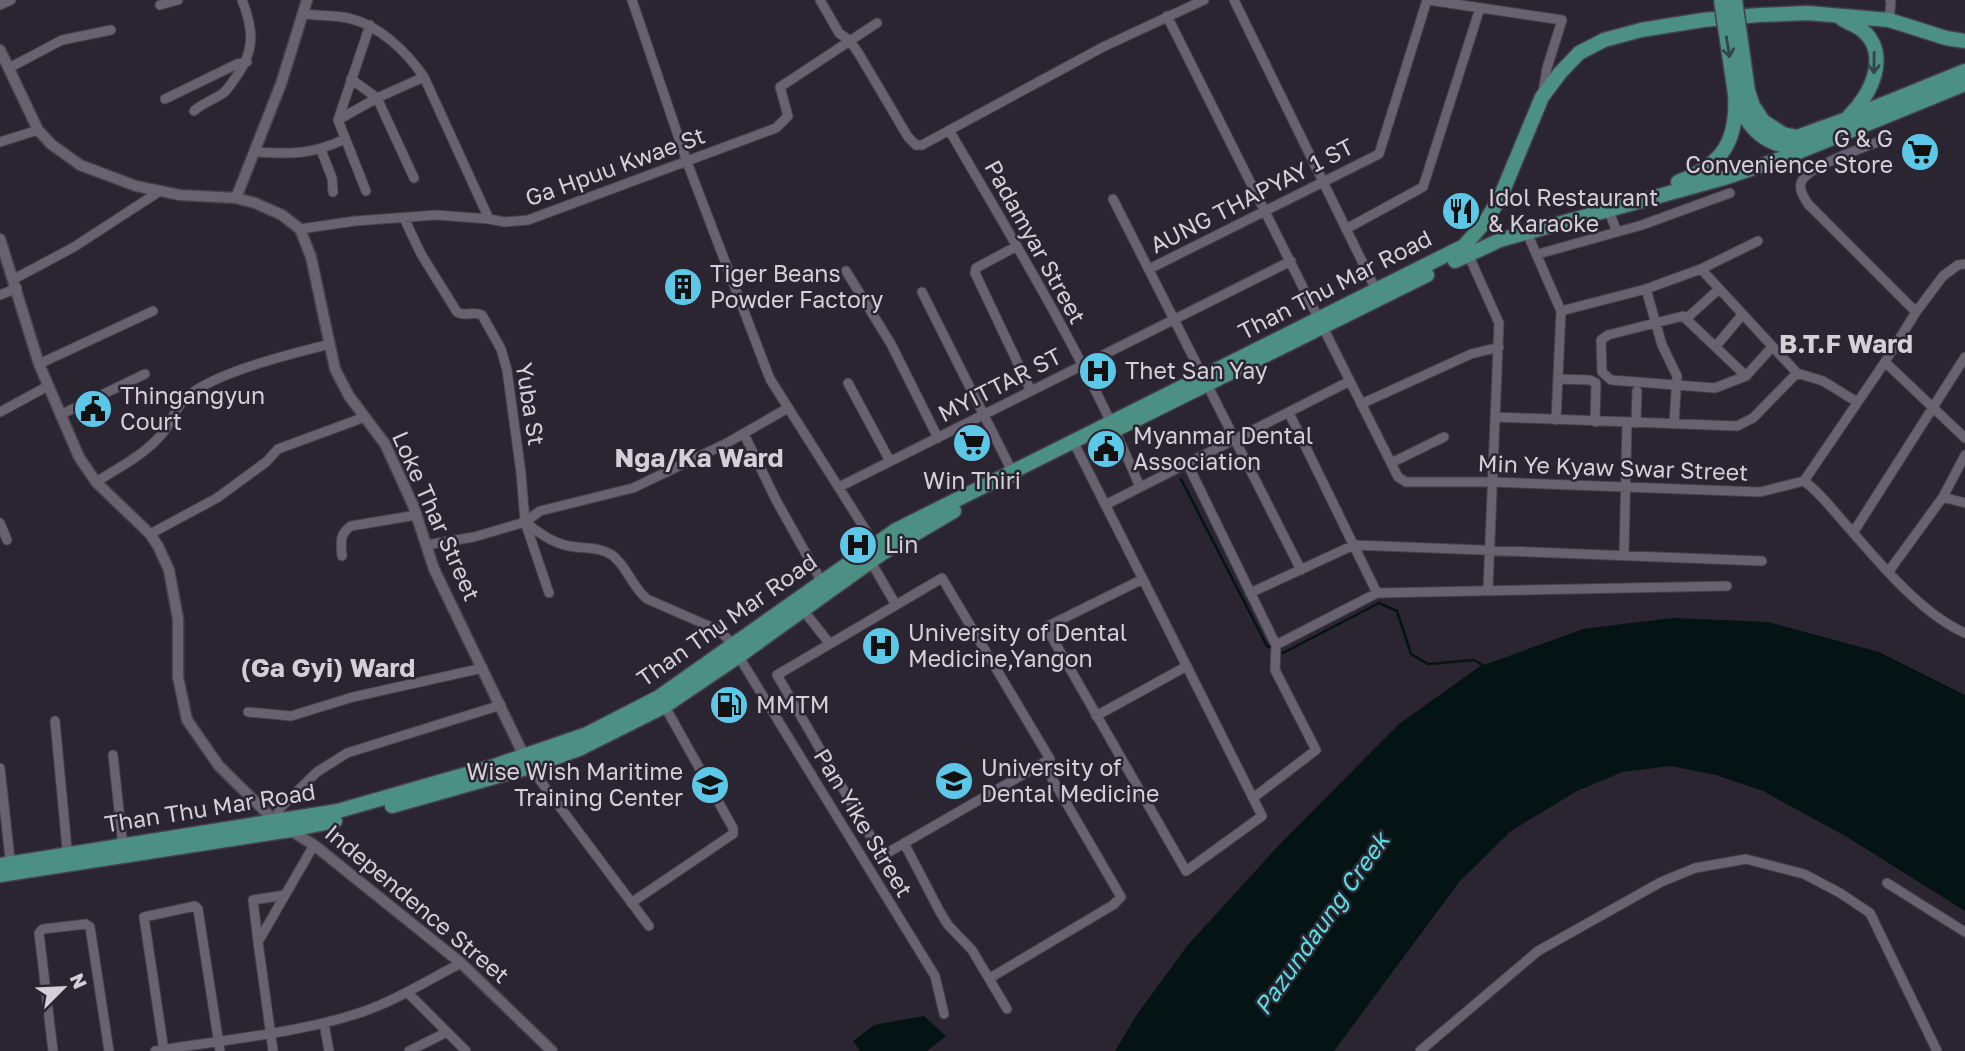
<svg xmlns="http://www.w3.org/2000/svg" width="1965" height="1051" viewBox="0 0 1965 1051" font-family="'Golos Text',sans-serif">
  <rect width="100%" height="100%" fill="#2b2431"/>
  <!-- water -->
  <path fill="#041314" d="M 1673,618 L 1768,622 L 1879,652 L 1965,695 L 1965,911 L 1847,837 L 1763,791 L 1716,775 L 1671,766 L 1622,772 L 1577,791 L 1511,831 L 1460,881 L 1334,1051 L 1115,1051 L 1136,1016 L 1187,946 L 1280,844 L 1399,724 L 1479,667 L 1583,629 Z
    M 924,1016 L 946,1036 L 927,1051 L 860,1051 L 853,1041 L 874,1025 Z"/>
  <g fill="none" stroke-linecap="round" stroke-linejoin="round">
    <!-- stream -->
    <path stroke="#041314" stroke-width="2.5" d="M 1181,479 L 1267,646 L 1283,653 L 1379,603 L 1397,611 L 1411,654 L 1428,664 L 1474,660 L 1486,667"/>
    <defs>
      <path id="minor" d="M 632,0 L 687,162 L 770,379 L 877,548
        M 820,0 L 839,33 L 850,41 L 859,54 L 908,137 L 916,145 L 922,145 L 1103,47 L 1204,0
        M 1234,0 L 1378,294
        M 1428,0 L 1562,20 L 1547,68 L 1543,92
        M 0,5 L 11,0
        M 160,5 L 178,0
        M 304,14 C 318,16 334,15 348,18 C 379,25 406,51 424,77 L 489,219
        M 1167,16 L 1391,463 L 1398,477 L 1406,482 L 1493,482 L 1760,492 L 1804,481 C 1821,493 1834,512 1849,528 C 1879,563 1923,615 1965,633
        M 1889,20 L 1891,2 L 1890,0
        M 9,68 L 62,40 L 111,30
        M 351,79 L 377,98 L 414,178
        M 165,99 L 237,64 L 247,62
        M 194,111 C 203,103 213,100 222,94 C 228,90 232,82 236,77 C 255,51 254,30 242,0
        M 338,120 L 377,98 L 424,77
        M 949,130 C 1017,246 1088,363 1140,487
        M 1886,139 C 1870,145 1805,167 1801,183 C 1799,191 1804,197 1808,204 L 1916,312
        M 0,142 L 38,130
        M 321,150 L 332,178 L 333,192
        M 256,152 C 292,154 311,155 345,139
        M 366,191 L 338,120 L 370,25
        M 1113,199 L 1301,570
        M 1608,209 L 1617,232
        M 404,218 L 421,254 L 457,312 C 464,317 473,311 482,315 L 501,349 L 507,370 L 521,473 L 525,522 L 549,593
        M 300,229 L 355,221 L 436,215 L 489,219 L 505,222 L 528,220 L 776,128 L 788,116 L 780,87 L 877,23
        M 1346,229 L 1423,187 L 1480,8
        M 1527,233 L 1561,311 L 1556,420
        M 1017,246 L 976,268 L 975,273 L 1031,391
        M 1468,254 L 1499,323 L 1488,589
        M 1538,254 L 1642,225 L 1730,193
        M 1149,269 L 1379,154 L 1427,0
        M 1701,269 L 1797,373 L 1823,381 L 1857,402
        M 846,271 L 891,344 L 938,438
        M 14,279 L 74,247 L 160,191
        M 1646,289 L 1662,345 L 1677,376 L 1674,424
        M 922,292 L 1016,479
        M 0,295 L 17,288
        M 1561,311 L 1646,289 L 1701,269 L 1758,241
        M 1687,318 L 1719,289
        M 1716,346 L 1742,315
        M 1885,362 L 1965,438
        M 39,364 L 153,311
        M 1746,376 L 1683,316 L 1608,335 L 1601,340 L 1602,372 L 1611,380 L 1715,388 L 1746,376 L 1772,347
        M 1558,379 L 1590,380 L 1596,383 L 1595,422
        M 848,383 L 890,461
        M 1361,404 L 1471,354 L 1499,347
        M 0,412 L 48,386
        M 1289,413 L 1377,593
        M 60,415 L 145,374
        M 1495,417 L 1737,426 L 1753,418 L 1797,373
        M 1636,423 L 1637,391
        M 744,434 L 776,500 L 823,584
        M 1077,449 C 1139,571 1201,694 1262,816 L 1186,871 L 1046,627 L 1143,579
        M 1187,463 L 1276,645 L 1275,670 L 1316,750 L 1253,798
        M 1391,463 L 1444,437
        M 1804,481 L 1885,362 L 1916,312 L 1943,276 L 1958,265 L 1965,264
        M 96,482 C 118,468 144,455 161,435 C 172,423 176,404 189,395 C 220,371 291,354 330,344
        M 839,487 L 1291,261
        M 1943,497 L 1965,503
        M 1105,505 L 1350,381
        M 525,522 C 538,532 552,543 569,546 C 584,549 598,546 612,555 C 627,566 632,587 647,599 L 718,630 L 728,639 L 935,976 L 944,1014
        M 0,523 L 7,540
        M 1853,533 L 1965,357
        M 150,534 L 217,498 L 266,462 L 278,449 L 365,417
        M 426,545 L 474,537 L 525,522 L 540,511 L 633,488 L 727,443 L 788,408
        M 1624,555 L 1627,423
        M 342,556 C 341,543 339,534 351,526 L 417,515
        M 871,562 L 896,605
        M 1889,571 L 1943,497 L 1965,455
        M 942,578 L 1050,759 L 882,856 L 777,675 Z
        M 1250,593 L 1354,545 L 1762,561
        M 803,610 L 830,644
        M 1276,645 L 1377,593 L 1727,586
        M 248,712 L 291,716 L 353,697 L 483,668
        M 1096,716 L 1187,666
        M 55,721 L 68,859
        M 113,755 L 123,847
        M 530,767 L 649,926
        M 0,768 L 11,868
        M 275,821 L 280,808 L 317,772 L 347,753 L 501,705
        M 904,843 L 940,912 L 948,925 L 972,950 L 1007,1009
        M 1887,883 L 1965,932
        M 631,903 L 733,834 L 733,828 L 664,705
        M 258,942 L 253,900 L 285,895
        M 990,978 L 1113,905 L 1121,897 L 1043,763
        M 407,992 L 466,1051
        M 324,1023 L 329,1051
        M 53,1051 L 39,933 L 43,929 L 86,924 L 90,927 L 109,1051
        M 155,1051 C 225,1039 298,1034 365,1011 C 399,999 430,979 461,963
        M 164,1051 L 144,917 L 195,906 L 198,909 L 220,1051
        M 273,1051 L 258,942 L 314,845
        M 409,1051 L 447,1032
        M 1420,1051 L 1538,951 L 1661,882 L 1695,868 L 1746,859 L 1804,874 L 1840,893 L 1870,913 L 1937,1051"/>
      <path id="tertiary" d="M 0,50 L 38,130 L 51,144 L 80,165 L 136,186 L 180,195 L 236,198 L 255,203 L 282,215 L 300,229 L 311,257 L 335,369 L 349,396 L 385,444 L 413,505 L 434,569 L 527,762
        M 236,198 L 281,84 L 307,0
        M 0,239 L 39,364 L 79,457 L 96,482 L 150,534 L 158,546 L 169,570 L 178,619 L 178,677 L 187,720 L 219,766 L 275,821 L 314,845 L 461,963 L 552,1051"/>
      <path id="primary" d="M 1842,19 C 1849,23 1857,26 1862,30 C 1891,53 1871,95 1850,115
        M 1748,91 L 1753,106 L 1763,121 L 1783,134 L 1797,137 L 1844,120 L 1965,71
        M 1738,102 C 1749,131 1773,153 1805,143
        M 1678,182 C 1722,165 1738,142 1735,94
        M 1455,261 L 1500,240 L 1724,178 L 1786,157 L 1965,84
        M 1113,431 L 1427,275
        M 392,806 L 530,767 L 579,749 L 665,706 L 739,656 L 881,554 L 954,511
        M 0,865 L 338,811 L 491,767 L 587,734 L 659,697 L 896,530 L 1464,246 L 1485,222 L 1500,198 L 1542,97 L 1560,73 L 1579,53 L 1604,40 L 1641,30 L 1703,20 L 1759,15 L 1808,13 L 1889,20 L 1946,38 L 1965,41
        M 0,875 L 291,830 L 335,821"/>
    </defs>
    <!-- minor casing -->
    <use href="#minor" stroke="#45404b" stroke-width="11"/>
    <!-- tertiary casing -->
    <use href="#tertiary" stroke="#45404b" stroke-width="13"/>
    <!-- primary casing -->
    <use href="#primary" stroke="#45404b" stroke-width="17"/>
    <!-- minor -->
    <use href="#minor" stroke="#686170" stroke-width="9"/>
    <!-- tertiary -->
    <use href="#tertiary" stroke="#686170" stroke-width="10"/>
    <!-- primary -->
    <use href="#primary" stroke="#4c8f83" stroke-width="14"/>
    <defs>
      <path id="primary-bridge" d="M 1721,0 L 1735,94
        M 1735,0 L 1748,91"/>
    </defs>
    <!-- primary-bridge casing -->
    <use href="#primary-bridge" stroke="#45404b" stroke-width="17" stroke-linecap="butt"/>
    <!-- primary-bridge -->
    <use href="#primary-bridge" stroke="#4c8f83" stroke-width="14"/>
  </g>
  <!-- one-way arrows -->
  <defs><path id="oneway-shaft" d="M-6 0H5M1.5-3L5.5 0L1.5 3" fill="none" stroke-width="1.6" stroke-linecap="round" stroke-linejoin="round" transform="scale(1.75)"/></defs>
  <g stroke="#35444a">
    <use href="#oneway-shaft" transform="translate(1728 47) rotate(81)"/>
    <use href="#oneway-shaft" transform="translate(1874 63) rotate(91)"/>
  </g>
  <!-- icons -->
  <defs>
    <symbol id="supermarket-disc" viewBox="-11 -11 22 22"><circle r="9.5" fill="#5cc7e7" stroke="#2b2431"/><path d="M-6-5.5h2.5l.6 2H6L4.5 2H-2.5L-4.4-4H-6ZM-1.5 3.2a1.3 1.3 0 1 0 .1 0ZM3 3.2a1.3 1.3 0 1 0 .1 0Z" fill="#111"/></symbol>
    <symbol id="restaurant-disc" viewBox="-11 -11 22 22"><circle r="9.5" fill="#5cc7e7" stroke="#2b2431"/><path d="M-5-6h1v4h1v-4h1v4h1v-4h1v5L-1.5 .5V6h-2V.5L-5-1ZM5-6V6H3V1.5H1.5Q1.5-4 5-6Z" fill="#111"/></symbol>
    <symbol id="building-disc" viewBox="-11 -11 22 22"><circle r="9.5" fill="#5cc7e7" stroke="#2b2431"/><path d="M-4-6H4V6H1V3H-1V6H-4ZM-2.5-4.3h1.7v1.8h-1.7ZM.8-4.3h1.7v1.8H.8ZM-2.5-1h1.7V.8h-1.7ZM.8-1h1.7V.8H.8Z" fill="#111"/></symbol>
    <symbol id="hospital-disc" viewBox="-11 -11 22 22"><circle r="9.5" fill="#5cc7e7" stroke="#2b2431"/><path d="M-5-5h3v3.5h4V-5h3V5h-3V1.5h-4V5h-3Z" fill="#111"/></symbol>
    <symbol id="civic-disc" viewBox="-11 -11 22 22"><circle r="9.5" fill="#5cc7e7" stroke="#2b2431"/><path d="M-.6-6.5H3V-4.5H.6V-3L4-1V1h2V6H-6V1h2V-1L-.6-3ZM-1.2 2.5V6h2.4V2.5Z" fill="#111"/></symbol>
    <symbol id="fuel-disc" viewBox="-11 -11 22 22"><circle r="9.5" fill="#5cc7e7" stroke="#2b2431"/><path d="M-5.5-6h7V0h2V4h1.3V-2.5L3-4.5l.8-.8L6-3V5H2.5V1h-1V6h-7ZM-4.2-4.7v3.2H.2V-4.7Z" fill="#111"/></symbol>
    <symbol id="university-disc" viewBox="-11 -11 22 22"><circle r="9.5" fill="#5cc7e7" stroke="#2b2431"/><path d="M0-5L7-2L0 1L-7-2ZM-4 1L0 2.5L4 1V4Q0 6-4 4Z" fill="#111"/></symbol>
    <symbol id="school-disc" viewBox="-11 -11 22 22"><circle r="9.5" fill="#5cc7e7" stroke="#2b2431"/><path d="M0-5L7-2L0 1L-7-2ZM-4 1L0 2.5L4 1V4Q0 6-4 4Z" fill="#111"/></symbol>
  </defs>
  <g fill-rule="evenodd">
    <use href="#supermarket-disc" x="1898" y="130" width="44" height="44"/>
    <use href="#restaurant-disc" x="1439" y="189" width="44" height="44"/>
    <use href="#building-disc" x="661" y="265" width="44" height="44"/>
    <use href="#hospital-disc" x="1076" y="349" width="44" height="44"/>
    <use href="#civic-disc" x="71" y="387" width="44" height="44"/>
    <use href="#supermarket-disc" x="950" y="421" width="44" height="44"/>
    <use href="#civic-disc" x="1084" y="427" width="44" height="44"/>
    <use href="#hospital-disc" x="836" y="523" width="44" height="44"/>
    <use href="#hospital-disc" x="859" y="624" width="44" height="44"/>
    <use href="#fuel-disc" x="707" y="683" width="44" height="44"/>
    <use href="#university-disc" x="932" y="759" width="44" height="44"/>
    <use href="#school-disc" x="688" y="763" width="44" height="44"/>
  </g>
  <g text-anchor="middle" stroke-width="5" stroke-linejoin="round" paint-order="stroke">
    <!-- poi labels -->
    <g font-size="23" fill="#d4d0d9" stroke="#2b2431" text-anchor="start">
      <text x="1893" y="147" text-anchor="end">G &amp; G<tspan x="1893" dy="26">Convenience Store</tspan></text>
      <text x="1488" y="206">Idol Restaurant<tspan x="1488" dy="26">&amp; Karaoke</tspan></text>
      <text x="710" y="282">Tiger Beans<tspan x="710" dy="26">Powder Factory</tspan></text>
      <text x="1125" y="379">Thet San Yay</text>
      <text x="120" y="404">Thingangyun<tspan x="120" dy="26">Court</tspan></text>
      <text x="1133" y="444">Myanmar Dental<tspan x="1133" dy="26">Association</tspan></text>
      <text x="972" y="489" text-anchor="middle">Win Thiri</text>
      <text x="885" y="553">Lin</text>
      <text x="908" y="641">University of Dental<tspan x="908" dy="26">Medicine,Yangon</tspan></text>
      <text x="756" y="713">MMTM</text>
      <text x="981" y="776">University of<tspan x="981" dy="26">Dental Medicine</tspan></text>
      <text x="683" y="780" text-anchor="end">Wise Wish Maritime<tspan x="683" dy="26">Training Center</tspan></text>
    </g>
    <!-- street labels -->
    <g font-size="23" fill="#d4d0d9" stroke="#2b2431">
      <text transform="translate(615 167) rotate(-20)" y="8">Ga Hpuu Kwae St</text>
      <text transform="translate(1252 196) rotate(-27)" y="8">AUNG THAPYAY 1 ST</text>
      <text transform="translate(1035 242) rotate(61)" y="8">Padamyar Street</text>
      <text transform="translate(1335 285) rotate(-27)" y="8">Than Thu Mar Road</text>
      <text transform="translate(1000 385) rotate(-27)" y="8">MYITTAR ST</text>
      <text transform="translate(530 404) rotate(81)" y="8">Yuba St</text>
      <text transform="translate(1613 468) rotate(2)" y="8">Min Ye Kyaw Swar Street</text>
      <text transform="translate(436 516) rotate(66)" y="8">Loke Thar Street</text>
      <text transform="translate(727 620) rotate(-35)" y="8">Than Thu Mar Road</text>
      <text transform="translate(210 808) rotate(-9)" y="8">Than Thu Mar Road</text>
      <text transform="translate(863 823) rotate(59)" y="8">Pan Yike Street</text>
      <text transform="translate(417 904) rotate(40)" y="8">Independence Street</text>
    </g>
    <!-- water labels -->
    <g font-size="24" font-style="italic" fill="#58dde3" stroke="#2b2431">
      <text transform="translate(1322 924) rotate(-55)" y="8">Pazundaung Creek</text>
    </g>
    <!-- quarter labels -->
    <g font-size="26" font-weight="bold" fill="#d4d0d9" stroke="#2b2431">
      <text x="1846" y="353">B.T.F Ward</text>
      <text x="699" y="467">Nga/Ka Ward</text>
      <text x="328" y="677">(Ga Gyi) Ward</text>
    </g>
  </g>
  <!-- north arrow -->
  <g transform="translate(63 988) rotate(66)" stroke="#2b2431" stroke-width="5" paint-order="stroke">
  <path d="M0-5L12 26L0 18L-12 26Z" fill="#d4d0d9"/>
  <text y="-10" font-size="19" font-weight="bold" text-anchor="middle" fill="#d4d0d9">N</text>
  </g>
</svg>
